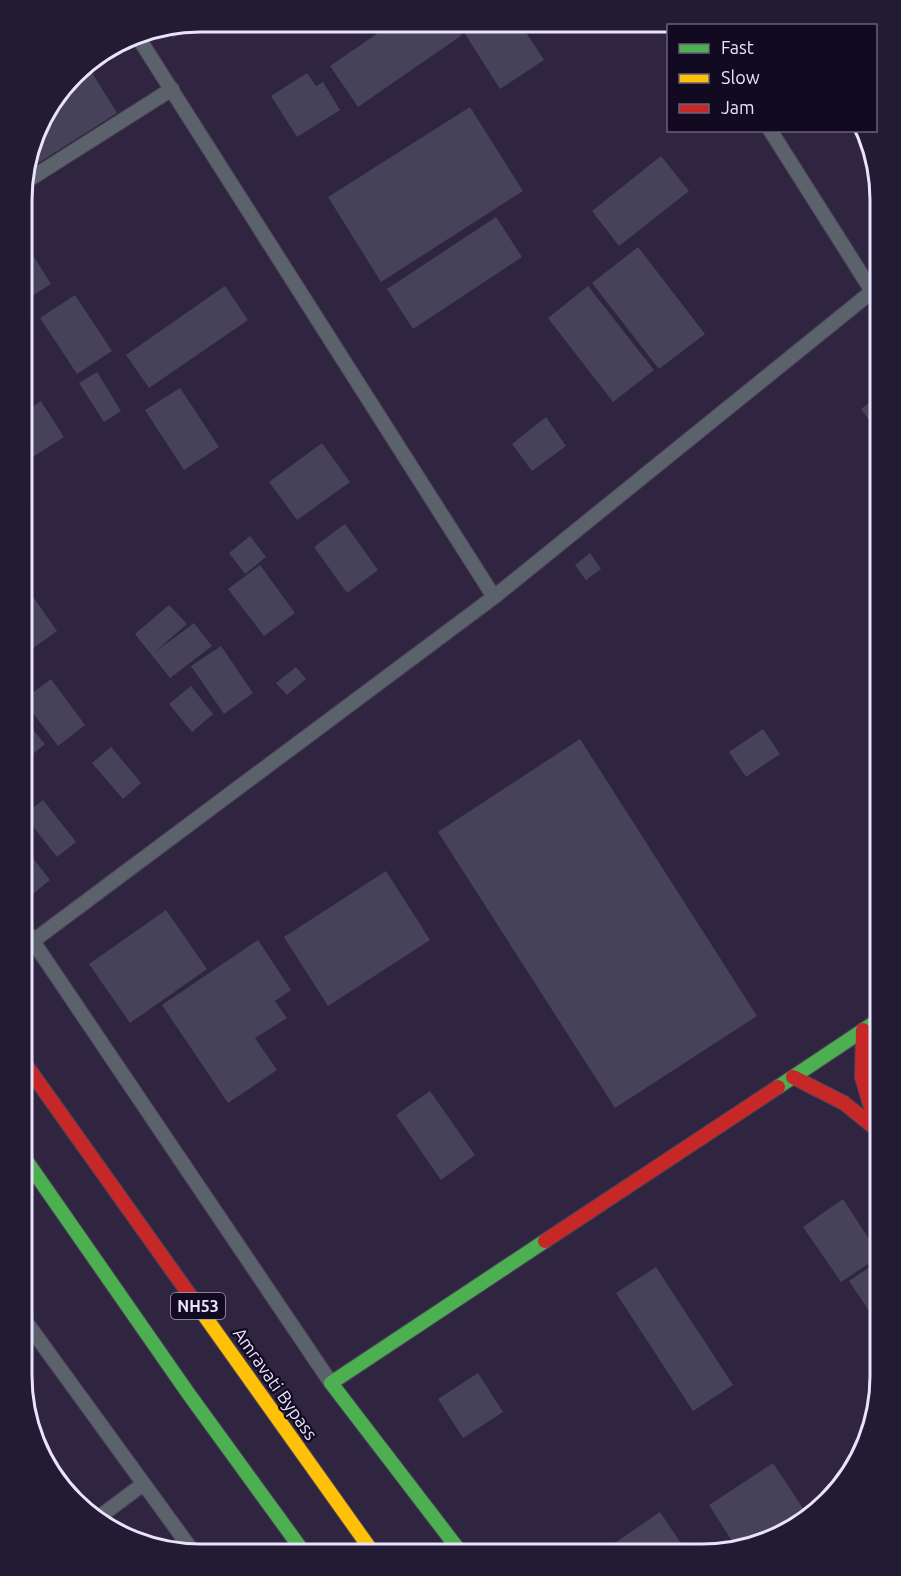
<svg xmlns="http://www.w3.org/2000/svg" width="901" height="1576" viewBox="0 0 901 1576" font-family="Ubuntu,sans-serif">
  <rect width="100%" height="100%" fill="#302541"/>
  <!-- building -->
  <path fill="#464259" d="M 199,21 L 173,38 L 166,27 Z
    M 394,22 L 454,23 L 462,35 L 358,107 L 330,66 Z
    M 458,23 L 520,23 L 544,60 L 500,89 Z
    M 86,63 L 117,113 L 24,172 L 40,120 Z
    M 307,73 L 316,86 L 323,82 L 340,110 L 297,137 L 271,96 Z
    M 470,107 L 523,191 L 381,282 L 328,197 Z
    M 856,130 L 863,130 L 870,142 L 873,156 Z
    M 661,156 L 689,191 L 619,246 L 592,211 Z
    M 496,217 L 522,257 L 413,329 L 387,289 Z
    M 22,238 L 51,284 L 22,302 Z
    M 638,247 L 705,334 L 659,369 L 592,283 Z
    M 225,286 L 248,320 L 149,388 L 126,355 Z
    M 588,286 L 654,370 L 613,402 L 548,318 Z
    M 75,295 L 112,351 L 77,374 L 40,318 Z
    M 97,372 L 121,411 L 104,422 L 79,383 Z
    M 22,373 L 33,390 L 22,397 Z
    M 180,388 L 219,447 L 184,470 L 145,410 Z
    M 880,395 L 880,435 L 861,409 Z
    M 41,401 L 64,437 L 22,464 L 22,414 Z
    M 546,417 L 566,446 L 532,471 L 512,444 Z
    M 322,443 L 350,482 L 297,520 L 269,482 Z
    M 345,524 L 378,570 L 347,593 L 314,547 Z
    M 250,536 L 266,557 L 245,574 L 229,553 Z
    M 590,553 L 601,569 L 586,580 L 575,565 Z
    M 260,565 L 295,613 L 264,636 L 228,589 Z
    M 22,581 L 57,631 L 22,656 Z
    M 169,605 L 187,624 L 155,652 L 194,623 L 212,646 L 170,678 L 135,634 Z
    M 221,646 L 253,693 L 224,714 L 191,666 Z
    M 296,667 L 306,679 L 287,695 L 276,683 Z
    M 51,679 L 85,725 L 58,746 L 23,700 Z
    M 191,686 L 213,714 L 192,732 L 169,704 Z
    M 22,717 L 45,744 L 22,763 Z
    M 763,729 L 780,754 L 746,777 L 729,752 Z
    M 580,739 L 757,1016 L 615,1108 L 438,832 Z
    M 111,747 L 141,783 L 123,799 L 92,763 Z
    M 43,800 L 76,842 L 57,857 L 24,815 Z
    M 22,844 L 50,880 L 29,897 L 22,888 Z
    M 386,871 L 430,940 L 328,1006 L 284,937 Z
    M 166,910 L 207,969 L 130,1023 L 89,964 Z
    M 258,940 L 291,990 L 275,1001 L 287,1018 L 255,1038 L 277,1070 L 228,1103 L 162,1005 Z
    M 430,1091 L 475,1155 L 441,1180 L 396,1115 Z
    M 843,1199 L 880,1256 L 841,1282 L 803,1227 Z
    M 880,1260 L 880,1327 L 849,1281 Z
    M 656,1267 L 733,1385 L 693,1411 L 616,1293 Z
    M 478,1373 L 503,1412 L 463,1438 L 438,1399 Z
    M 773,1463 L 804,1510 L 747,1548 L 737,1549 L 709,1505 Z
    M 660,1512 L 689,1555 L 597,1555 Z"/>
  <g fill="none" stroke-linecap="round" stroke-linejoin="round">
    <defs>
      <path id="lane" d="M 702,24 L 703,26
        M 136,34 L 494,597
        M 770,130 L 872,291
        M 22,184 L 172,89
        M 22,925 L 331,1383
        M 33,941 L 494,597 L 880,285
        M 21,1315 L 194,1553
        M 95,1520 L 142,1485"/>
      <path id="fast" d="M 778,1087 L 880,1019
        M 21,1153 L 188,1393 L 305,1554
        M 462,1554 L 331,1383 L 545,1241"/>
      <path id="slow" d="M 194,1301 L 374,1554"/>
      <path id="jam" d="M 863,1030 L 862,1077 L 877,1128
        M 21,1058 L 194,1301
        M 793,1077 L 844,1103 L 880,1132
        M 545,1241 L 778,1087"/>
    </defs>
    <!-- lane casing -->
    <use href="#lane" stroke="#4b4259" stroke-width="16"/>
    <!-- fast casing -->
    <use href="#fast" stroke="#4b4259" stroke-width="16"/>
    <!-- slow casing -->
    <use href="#slow" stroke="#4b4259" stroke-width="16"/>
    <!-- jam casing -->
    <use href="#jam" stroke="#4b4259" stroke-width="16"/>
    <!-- lane -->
    <use href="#lane" stroke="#5b626c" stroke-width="14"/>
    <!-- fast -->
    <use href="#fast" stroke="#4caf50" stroke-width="14"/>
    <!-- slow -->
    <use href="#slow" stroke="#ffc107" stroke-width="14"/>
    <!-- jam -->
    <use href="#jam" stroke="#c62828" stroke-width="14"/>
  </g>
  <g text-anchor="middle" stroke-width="4.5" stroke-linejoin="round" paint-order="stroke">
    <!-- shield labels -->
    <rect fill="#120a21" stroke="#a8a2bc" stroke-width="1.5" x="171" y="1293" width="54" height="26" rx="4.5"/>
    <g font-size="16" font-weight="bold" fill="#e9e3fe">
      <text x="198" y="1312">NH53</text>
    </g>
    <!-- street labels -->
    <g font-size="18" fill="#e9e3fe" stroke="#120a21">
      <text transform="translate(275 1384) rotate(55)" y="6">Amravati Bypass</text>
    </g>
  </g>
  <!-- crop -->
  <path d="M0 0H901V1576H0ZM200 32H702A168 168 0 0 1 870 200V1376A168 168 0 0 1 702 1544H200A168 168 0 0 1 32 1376V200A168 168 0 0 1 200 32Z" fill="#231b33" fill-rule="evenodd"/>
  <path fill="none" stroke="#e9e3fe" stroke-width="3" d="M200 32H702A168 168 0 0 1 870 200V1376A168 168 0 0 1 702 1544H200A168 168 0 0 1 32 1376V200A168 168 0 0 1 200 32Z"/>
  <!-- legend -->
  <rect x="667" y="24" width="210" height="108" fill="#120a21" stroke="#686179" stroke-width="1.5"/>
  <rect x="679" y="44" width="30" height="9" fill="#4caf50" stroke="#686179" stroke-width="1.5"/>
  <text x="721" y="54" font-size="18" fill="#e9e3fe">Fast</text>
  <rect x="679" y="74" width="30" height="9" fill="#ffc107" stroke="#686179" stroke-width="1.5"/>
  <text x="721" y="84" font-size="18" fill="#e9e3fe">Slow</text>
  <rect x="679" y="104" width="30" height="9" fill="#c62828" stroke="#686179" stroke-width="1.5"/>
  <text x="721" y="114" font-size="18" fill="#e9e3fe">Jam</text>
</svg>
